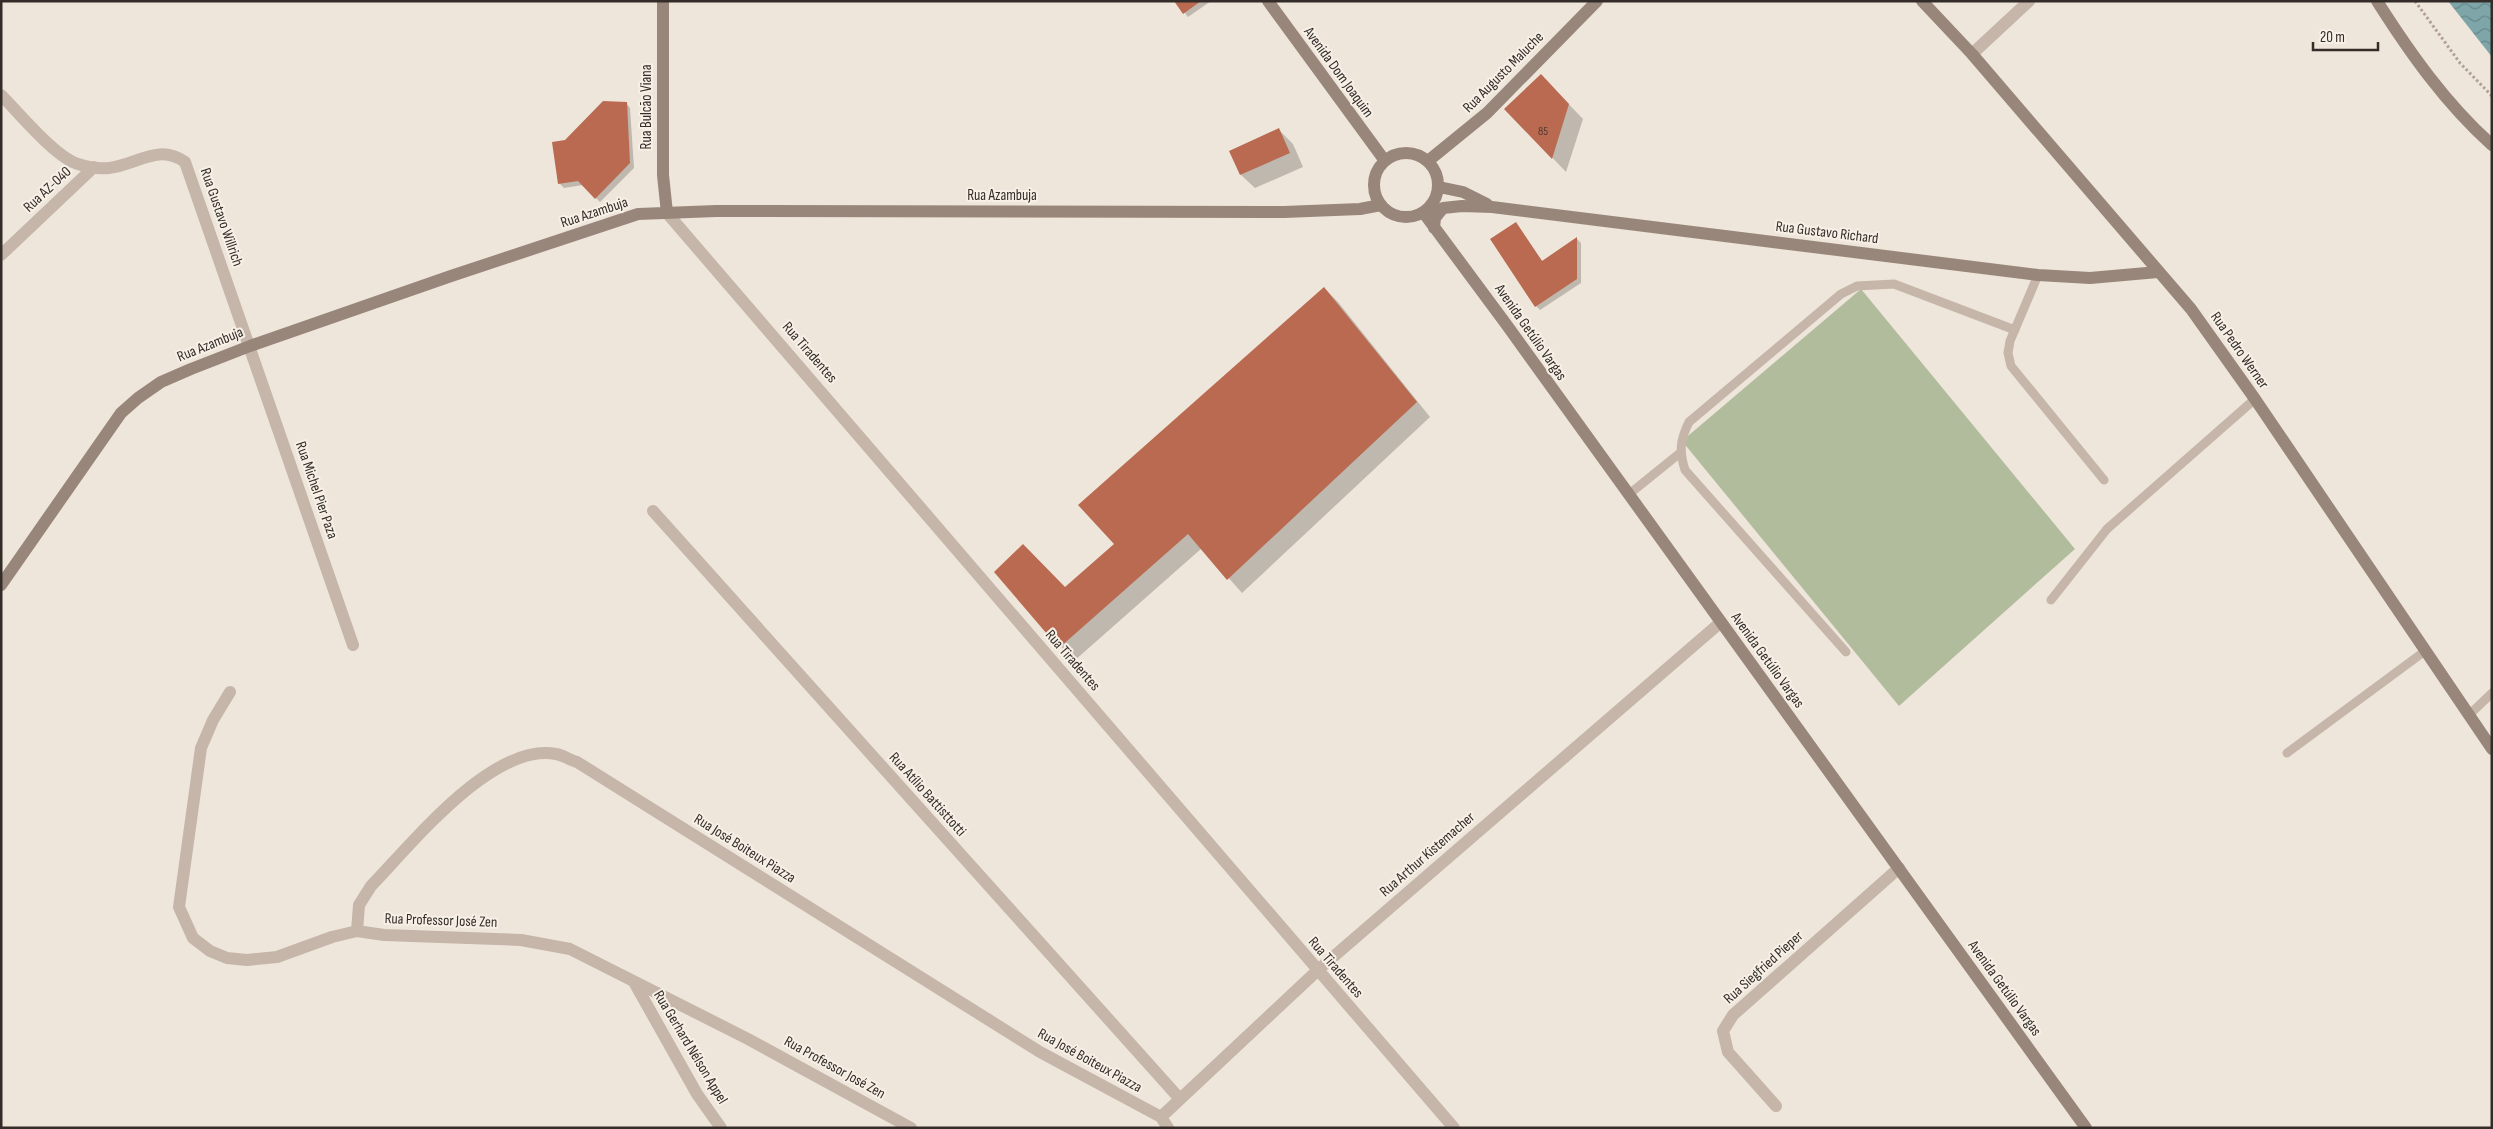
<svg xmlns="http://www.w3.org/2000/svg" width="2493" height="1129" viewBox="0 0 2493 1129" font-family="'Sofia Sans Condensed',sans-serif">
  <defs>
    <pattern id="water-waves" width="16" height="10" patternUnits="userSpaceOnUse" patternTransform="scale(1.25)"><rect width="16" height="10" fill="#7ea6a9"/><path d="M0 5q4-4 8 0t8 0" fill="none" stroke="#68878a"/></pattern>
  </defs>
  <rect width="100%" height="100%" fill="#efe6db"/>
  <!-- pitch -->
  <path fill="#b1bc9d" d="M 1861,289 L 2075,549 L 1899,706 L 1682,441 Z"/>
  <!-- water -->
  <path fill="url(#water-waves)" d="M 2448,1 L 2492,1 L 2492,57 Z"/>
  <!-- shadow -->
  <path fill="#0003" d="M 1176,1 L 1211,1 L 1188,17 Z
    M 1554,89 L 1583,119 L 1566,172 L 1506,109 Z
    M 626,103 L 630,108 L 634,168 L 600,202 L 583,185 L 564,188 L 560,184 L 566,141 Z
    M 1279,130 L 1293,144 L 1303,167 L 1255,188 L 1241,175 Z
    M 1516,224 L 1543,262 L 1577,239 L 1581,243 L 1581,283 L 1540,310 L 1536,306 Z
    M 1324,288 L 1338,302 L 1430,417 L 1242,593 L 1202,548 L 1074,661 L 995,572 L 1065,589 L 1116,544 Z"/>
  <!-- building -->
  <path fill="#b96a50" d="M 1174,1 L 1201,1 L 1183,14 Z
    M 1541,74 L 1569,104 L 1552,159 L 1504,109 Z
    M 603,101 L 627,102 L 630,163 L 595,199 L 578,181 L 558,184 L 552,142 L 565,140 Z
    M 1279,128 L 1290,153 L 1240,175 L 1229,151 Z
    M 1516,222 L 1542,261 L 1577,237 L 1577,279 L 1535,307 L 1490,239 Z
    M 1324,287 L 1417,402 L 1227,580 L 1188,534 L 1059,648 L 994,572 L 1023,544 L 1065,587 L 1114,544 L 1078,505 Z"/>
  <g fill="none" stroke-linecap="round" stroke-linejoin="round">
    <!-- path -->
    <path stroke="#b1a093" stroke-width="3" stroke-dasharray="2.5 2.5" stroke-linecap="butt" d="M 2415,1 L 2460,63 L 2492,96"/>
    <!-- lane -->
    <path stroke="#c5b6a9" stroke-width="9" d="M 2038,275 L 2010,341 L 2008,353 L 2011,366 L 2104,480
      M 1628,495 L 1680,453
      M 2051,600 L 2107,529 L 2255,399
      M 1846,652 L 1685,470 C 1679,451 1680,440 1689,422 L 1841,294 L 1857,286 L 1894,284 L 2015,330
      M 2469,715 L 2492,693
      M 2287,753 L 2425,651"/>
    <!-- street -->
    <path stroke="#c5b6a9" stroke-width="12" d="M 1972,54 L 2029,1
      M 1,95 C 19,113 55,157 78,164 C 87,167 99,169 109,168 C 137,165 158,143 185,162 L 353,645
      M 667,213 L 1454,1128
      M 1,255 L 94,167
      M 653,511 L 1180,1099
      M 230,692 L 213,720 L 201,748 L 179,907 L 193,938 L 210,951 L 227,958 L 247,960 L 277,957 L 332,937 L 357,931 L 384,935 L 521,940 L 570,949 L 748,1039 L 911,1128
      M 357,931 L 359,905 L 371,886 C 411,845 492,742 556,754 C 563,755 570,760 577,762 L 1040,1052 L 1161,1117
      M 634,982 L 697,1094 L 721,1128
      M 1776,1106 L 1728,1052 L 1723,1031 L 1733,1015 L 1899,868
      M 1161,1117 L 1318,970 L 1721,622
      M 1161,1117 L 1168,1128"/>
    <!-- secondary -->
    <path stroke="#99867a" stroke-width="12" d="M 663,1 L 663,175 L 667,213
      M 1268,1 L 1385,161
      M 1922,1 L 1972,54 L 2191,309 L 2255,399 L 2492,749
      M 2377,1 C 2410,53 2446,104 2492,145
      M1374 185a32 32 0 1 1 64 0a32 32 0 1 1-64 0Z
      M 1428,161 L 1487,113 L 1597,1
      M 1439,187 L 1463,192 L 1487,204
      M 1423,212 L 1506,324 L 2086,1128
      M 1434,228 L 1435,218 L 1443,208 L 1462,206 L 1492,207 L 2038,275 L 2090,278 L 2158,272
      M 1,585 L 121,413 L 138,398 L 161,382 L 191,369 L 250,346 L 451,276 L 638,214 L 716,211 L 1284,212 L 1360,209 L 1381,205"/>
  </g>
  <g text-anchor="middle" stroke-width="4" stroke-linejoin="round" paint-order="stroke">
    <!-- number labels -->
    <g font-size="12" fill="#543c32">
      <text x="1543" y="135">85</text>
    </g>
    <!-- street labels -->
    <g font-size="15" fill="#332c28" stroke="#f7f0e7">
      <text transform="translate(1339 72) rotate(54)" y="5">Avenida Dom Joaquim</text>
      <text transform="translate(1503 72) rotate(-45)" y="5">Rua Augusto Maluche</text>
      <text transform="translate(646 107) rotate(-90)" y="5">Rua Bulcão Viana</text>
      <text transform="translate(47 189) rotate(-43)" y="5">Rua AZ-040</text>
      <text x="1002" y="200">Rua Azambuja</text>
      <text transform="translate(594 212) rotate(-18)" y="5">Rua Azambuja</text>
      <text transform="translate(222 217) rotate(71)" y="5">Rua Gustavo Willrich</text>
      <text transform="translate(1827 232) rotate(7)" y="5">Rua Gustavo Richard</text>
      <text transform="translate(1531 332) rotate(55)" y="5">Avenida Getúlio Vargas</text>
      <text transform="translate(210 344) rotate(-22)" y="5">Rua Azambuja</text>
      <text transform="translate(2240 350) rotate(55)" y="5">Rua Pedro Werner</text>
      <text transform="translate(810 352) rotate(49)" y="5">Rua Tiradentes</text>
      <text transform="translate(317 490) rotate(71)" y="5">Rua Michel Pier Paza</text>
      <text transform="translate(1073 660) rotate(49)" y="5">Rua Tiradentes</text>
      <text transform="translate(1768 660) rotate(54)" y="5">Avenida Getúlio Vargas</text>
      <text transform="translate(928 794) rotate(48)" y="5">Rua Atílio Battisttotti</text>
      <text transform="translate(745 848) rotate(32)" y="5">Rua José Boiteux Piazza</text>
      <text transform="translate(1427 854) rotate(-41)" y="5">Rua Arthur Kistemacher</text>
      <text transform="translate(441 920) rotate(2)" y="5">Rua Professor José Zen</text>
      <text transform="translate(1336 967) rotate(49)" y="5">Rua Tiradentes</text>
      <text transform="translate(1763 967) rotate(-42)" y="5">Rua Siegfried Pieper</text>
      <text transform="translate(2005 988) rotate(54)" y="5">Avenida Getúlio Vargas</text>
      <text transform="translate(691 1047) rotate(59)" y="5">Rua Gerhard Nélson Appel</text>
      <text transform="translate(1090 1060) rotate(29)" y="5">Rua José Boiteux Piazza</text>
      <text transform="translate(835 1067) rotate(29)" y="5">Rua Professor José Zen</text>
    </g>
  </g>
  <!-- border -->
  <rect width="2493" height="1129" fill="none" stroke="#332c28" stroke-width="5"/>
  <!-- scale -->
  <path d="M2313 42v8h65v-8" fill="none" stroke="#332c28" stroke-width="2.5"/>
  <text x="2320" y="42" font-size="15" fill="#332c28" stroke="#f7f0e7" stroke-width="4" paint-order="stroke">20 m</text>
</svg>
